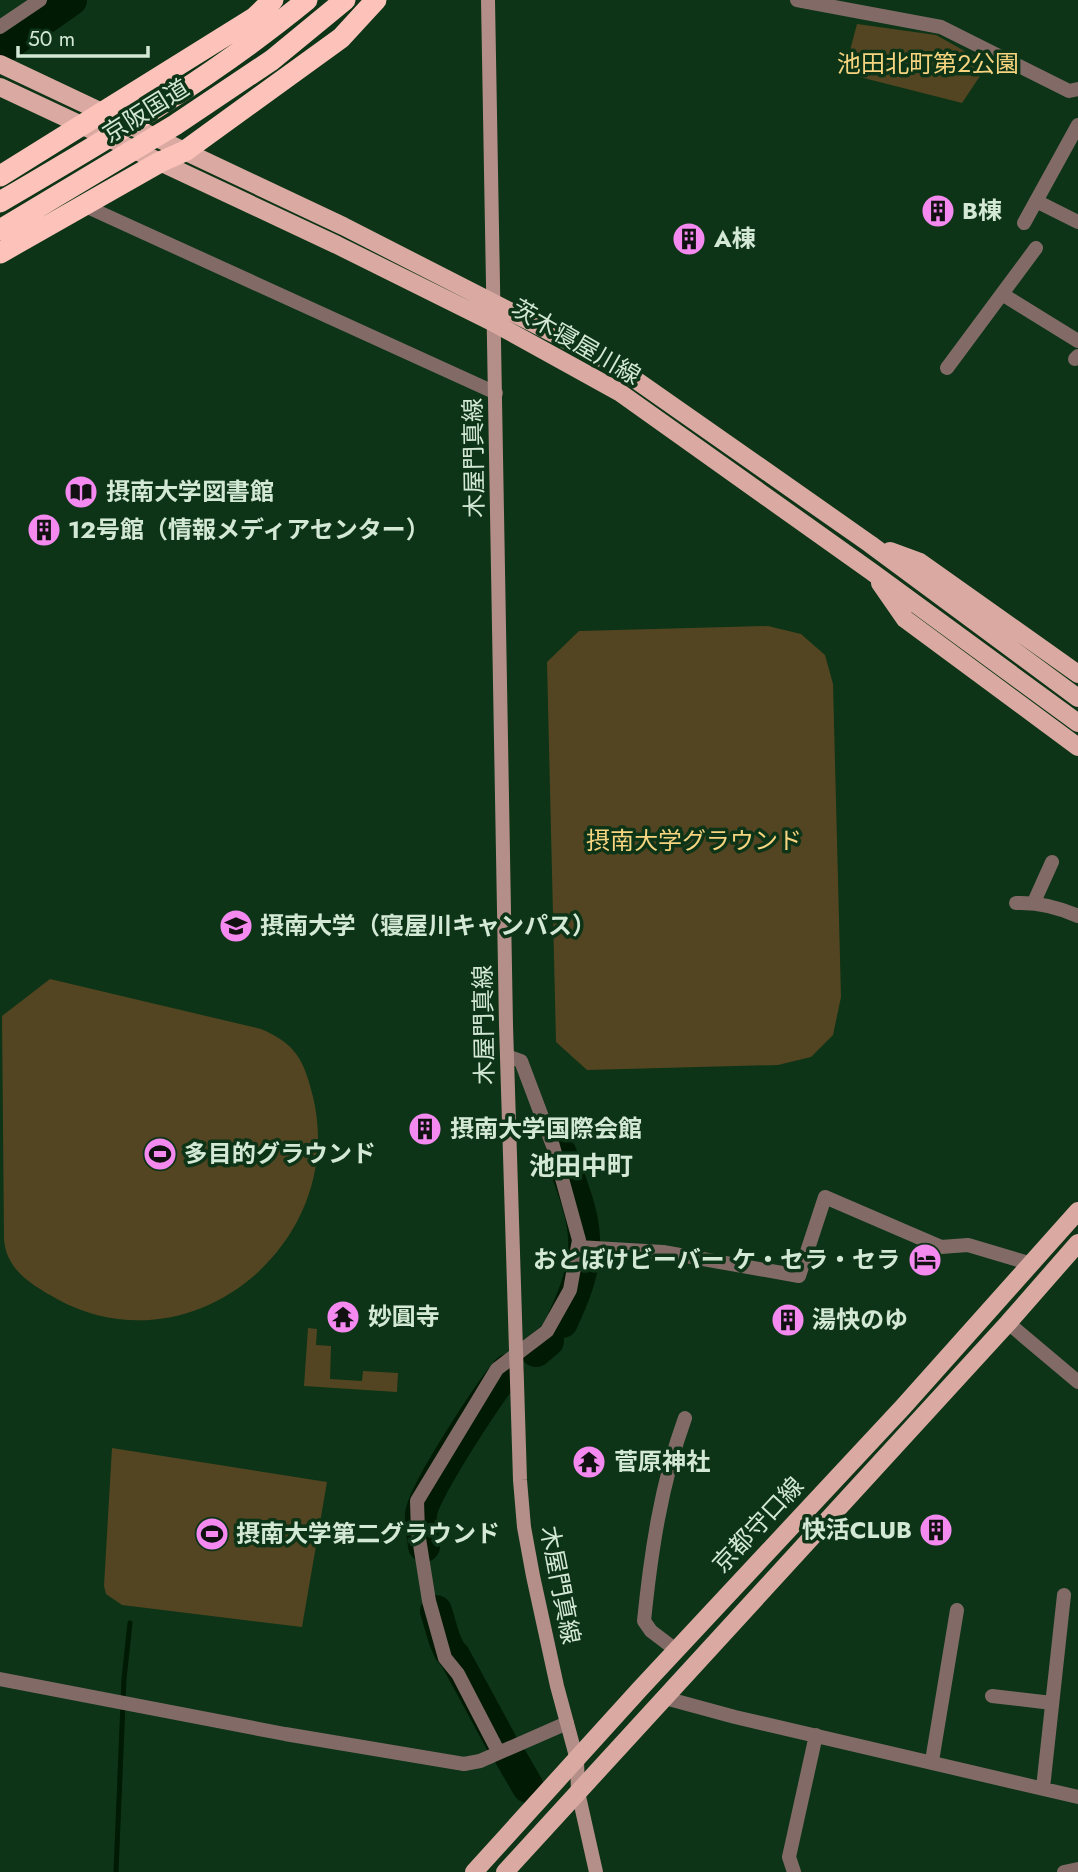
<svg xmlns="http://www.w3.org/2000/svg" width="1078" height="1872" viewBox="0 0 1078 1872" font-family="Jost,'Noto Sans JP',sans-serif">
  <rect width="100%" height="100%" fill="#0d3416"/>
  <!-- green -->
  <path fill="#534522" d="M 857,24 L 936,35 L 988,64 L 962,103 L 844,73 Z
    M 768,626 L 801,634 L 825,655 L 833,684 L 841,997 L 833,1035 L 811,1057 L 778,1065 L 587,1070 L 556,1042 L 547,662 L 579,631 Z
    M 50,979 L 261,1029 C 296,1044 304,1060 313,1097 C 348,1242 192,1373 57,1299 C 32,1285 6,1270 4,1239 L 2,1016 Z
    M 308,1328 L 317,1329 L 316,1345 L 331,1346 L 330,1379 L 362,1381 L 363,1371 L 398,1373 L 397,1392 L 304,1386 Z
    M 112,1448 L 327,1482 L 302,1627 L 122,1605 L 106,1594 L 104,1586 Z"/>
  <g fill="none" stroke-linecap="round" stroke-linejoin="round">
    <!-- stream -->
    <path stroke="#001a03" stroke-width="5" d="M 116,1872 L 124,1679 L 130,1623"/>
    <!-- river -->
    <path stroke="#001a03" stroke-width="32" d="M 0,50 L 71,0
      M 561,1154 C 569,1180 583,1210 584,1238 C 586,1268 574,1296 562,1322
      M 536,1351 L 548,1341
      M 424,1546 C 423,1536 420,1524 421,1514 C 423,1492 492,1388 508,1370
      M 436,1611 L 444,1638 L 449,1650 L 455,1657 L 501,1742
      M 510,1756 L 528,1787"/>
    <!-- street -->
    <path stroke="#826b67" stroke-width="14" d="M 797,0 L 941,27 L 1069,91 L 1078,89
      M 0,27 L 40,0
      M 1036,201 L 1078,222
      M 83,205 L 496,393
      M 1024,223 L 1078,125
      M 1002,294 L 1078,341
      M 1075,359 L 1078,356
      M 947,368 L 1036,248
      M 1034,902 L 1052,862
      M 1016,903 C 1038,902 1058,907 1078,916
      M 578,1247 L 663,1252 L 799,1276 L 825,1197 L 941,1247 L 968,1245 L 1032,1264
      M 1008,1323 L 1078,1382
      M 676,1650 L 651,1631 L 644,1621 C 651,1552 661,1484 685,1418
      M 0,1679 L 285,1734 L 464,1764 L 480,1761 L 567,1723
      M 992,1696 L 1052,1703
      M 665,1698 L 735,1717 L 1078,1797
      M 498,1751 L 458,1674 L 445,1658 L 429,1601 L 418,1532 L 417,1501 L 497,1369 L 547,1331 L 570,1290 L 579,1240 L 553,1146 L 521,1061 L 507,1056
      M 932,1761 L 957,1610
      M 1043,1788 L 1064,1595
      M 794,1872 L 789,1857 L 816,1735
      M 1064,1872 L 1078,1869"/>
    <!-- secondary -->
    <path stroke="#b48e89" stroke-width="14" d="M 488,0 L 506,1025 L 520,1480 L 524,1527 L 533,1576 L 557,1686 L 577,1760 L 578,1792 L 596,1872"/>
    <!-- primary -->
    <path stroke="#daaaa2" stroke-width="18" d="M 0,64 L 343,226 L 613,364 L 870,544 L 1078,698
      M 0,87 L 337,245 L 494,323 L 619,392 L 872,572 L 1078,723
      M 890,551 L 920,562 L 1078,674
      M 880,583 L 905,619 L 1078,747
      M 474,1872 L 639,1690 L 903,1407 L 1078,1211
      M 505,1872 L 1008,1323 L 1078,1243"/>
    <!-- highway -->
    <path stroke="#fdc3ba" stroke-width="21" d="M 0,176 L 254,18 L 273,0
      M 0,202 C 106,140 212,78 307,0
      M 0,230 L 175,125 L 272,60 L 345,0
      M 0,253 L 160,162 L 185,151 L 341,38 L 376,0"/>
  </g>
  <!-- icons -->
  <defs>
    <symbol id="building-disc" viewBox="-11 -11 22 22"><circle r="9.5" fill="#f489f0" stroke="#0d3416"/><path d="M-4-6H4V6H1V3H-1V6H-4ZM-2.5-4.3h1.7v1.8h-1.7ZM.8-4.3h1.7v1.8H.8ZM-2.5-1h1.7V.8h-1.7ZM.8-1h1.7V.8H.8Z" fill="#111"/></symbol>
    <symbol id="library-disc" viewBox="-11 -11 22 22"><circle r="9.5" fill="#f489f0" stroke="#0d3416"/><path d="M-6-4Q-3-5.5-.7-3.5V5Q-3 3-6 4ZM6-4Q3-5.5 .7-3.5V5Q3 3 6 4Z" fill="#111"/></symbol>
    <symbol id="university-disc" viewBox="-11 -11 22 22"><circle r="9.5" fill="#f489f0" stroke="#0d3416"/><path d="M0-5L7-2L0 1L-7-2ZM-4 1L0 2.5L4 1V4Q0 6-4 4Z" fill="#111"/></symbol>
    <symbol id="stadium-disc" viewBox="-11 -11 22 22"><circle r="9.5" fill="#f489f0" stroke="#0d3416"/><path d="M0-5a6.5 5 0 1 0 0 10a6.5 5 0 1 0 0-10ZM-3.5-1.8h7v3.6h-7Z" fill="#111"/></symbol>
    <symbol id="hotel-disc" viewBox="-11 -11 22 22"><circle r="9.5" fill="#f489f0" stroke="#0d3416"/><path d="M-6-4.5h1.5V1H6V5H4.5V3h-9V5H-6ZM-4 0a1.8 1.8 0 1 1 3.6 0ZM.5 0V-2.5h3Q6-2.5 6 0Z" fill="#111"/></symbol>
    <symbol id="temple-disc" viewBox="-11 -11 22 22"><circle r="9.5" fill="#f489f0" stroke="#0d3416"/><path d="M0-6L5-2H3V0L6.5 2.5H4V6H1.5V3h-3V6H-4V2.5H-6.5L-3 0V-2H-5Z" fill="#111"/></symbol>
  </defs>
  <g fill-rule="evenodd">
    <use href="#building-disc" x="919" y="192" width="38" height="38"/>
    <use href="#building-disc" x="670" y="220" width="38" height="38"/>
    <use href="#library-disc" x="62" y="473" width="38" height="38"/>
    <use href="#building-disc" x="25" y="511" width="38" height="38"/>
    <use href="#university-disc" x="217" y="907" width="38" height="38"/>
    <use href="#building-disc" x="406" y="1110" width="38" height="38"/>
    <use href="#stadium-disc" x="141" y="1135" width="38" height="38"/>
    <use href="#hotel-disc" x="906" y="1241" width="38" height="38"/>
    <use href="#temple-disc" x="324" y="1298" width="38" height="38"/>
    <use href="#building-disc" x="769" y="1301" width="38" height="38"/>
    <use href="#temple-disc" x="570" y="1443" width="38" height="38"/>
    <use href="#building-disc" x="917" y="1511" width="38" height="38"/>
    <use href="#stadium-disc" x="193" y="1515" width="38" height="38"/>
  </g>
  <g text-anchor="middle" stroke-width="7" stroke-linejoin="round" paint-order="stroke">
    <!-- park labels -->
    <g font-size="24" fill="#f6d480" stroke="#0d3416">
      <text x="928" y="72">池田北町第２公園</text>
      <text x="694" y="849">摂南大学グラウンド</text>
    </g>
    <!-- street labels -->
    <g font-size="24" fill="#d3e8d5" stroke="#0d3416">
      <text transform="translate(146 111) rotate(-32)" y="8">京阪国道</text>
      <text transform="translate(576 342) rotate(30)" y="8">茨木寝屋川線</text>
      <text transform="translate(474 458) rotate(-91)" y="8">木屋門真線</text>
      <text transform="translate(484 1025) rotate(-91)" y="8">木屋門真線</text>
      <text transform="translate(758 1525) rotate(-47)" y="8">京都守口線</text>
      <text transform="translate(560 1585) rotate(79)" y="8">木屋門真線</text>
    </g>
    <!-- poi labels -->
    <g font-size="24" font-weight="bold" fill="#d3e8d5" stroke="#0d3416" text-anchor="start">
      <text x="962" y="219">B棟</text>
      <text x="714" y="247">A棟</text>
      <text x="106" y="500">摂南大学図書館</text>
      <text x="68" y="538">12号館（情報メディアセンター）</text>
      <text x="260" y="934">摂南大学（寝屋川キャンパス）</text>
      <text x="450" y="1137">摂南大学国際会館</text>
      <text x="184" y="1162">多目的グラウンド</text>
      <text x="900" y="1268" text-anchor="end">おとぼけビーバー ケ・セラ・セラ</text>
      <text x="368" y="1325">妙圓寺</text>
      <text x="812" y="1328">湯快のゆ</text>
      <text x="614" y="1470">菅原神社</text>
      <text x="912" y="1538" text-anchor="end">快活CLUB</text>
      <text x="236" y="1542">摂南大学第二グラウンド</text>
    </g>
    <!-- neighbourhood labels -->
    <g font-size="26" font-weight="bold" fill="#d3e8d5" stroke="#0d3416">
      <text x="581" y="1175">池田中町</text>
    </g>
  </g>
  <!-- scale -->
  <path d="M18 46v10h130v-10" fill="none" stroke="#d3e8d5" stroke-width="3.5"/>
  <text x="28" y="46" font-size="21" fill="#d3e8d5" stroke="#0d3416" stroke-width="5" paint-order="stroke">50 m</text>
</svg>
